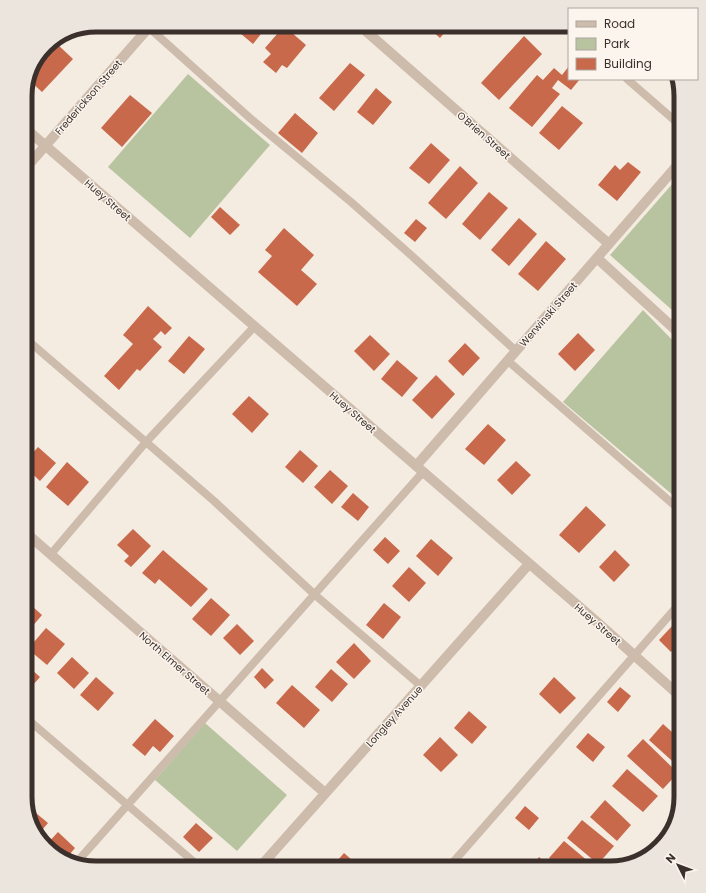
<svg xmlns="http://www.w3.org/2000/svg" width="706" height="893" viewBox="0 0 706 893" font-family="Poppins,sans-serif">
  <rect width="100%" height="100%" fill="#f4ebe1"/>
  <!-- green -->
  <path fill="#b8c4a0" d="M 188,74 L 270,145 L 190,238 L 108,167 Z
    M 681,174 L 681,318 L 610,255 Z
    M 643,310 L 681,349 L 681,502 L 563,402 Z
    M 205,723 L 287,795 L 237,851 L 155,780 Z"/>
  <!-- building -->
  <path fill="#c8694b" d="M 208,25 L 225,25 L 218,34 Z
    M 236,25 L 268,25 L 253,44 L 234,28 Z
    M 425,25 L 451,25 L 440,38 Z
    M 284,26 L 306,45 L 287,68 L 282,65 L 276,73 L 263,62 L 271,54 L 265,48 Z
    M 524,36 L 542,54 L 499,100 L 481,83 Z
    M 56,43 L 73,59 L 42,92 L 28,79 L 31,68 Z
    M 350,63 L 365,75 L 334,111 L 319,98 Z
    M 569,66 L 569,79 L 580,79 L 571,90 L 558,80 L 552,88 L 560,94 L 532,127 L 509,108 L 537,75 L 543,80 L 554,68 L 562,75 Z
    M 376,88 L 392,102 L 373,125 L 357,112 Z
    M 130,95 L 152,113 L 122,147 L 101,128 Z
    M 562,106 L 583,123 L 559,150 L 539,133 Z
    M 295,113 L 318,133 L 302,153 L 278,133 Z
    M 431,143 L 450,160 L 429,184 L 409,168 Z
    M 628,162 L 641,172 L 617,201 L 598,185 L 615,165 L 620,170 Z
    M 460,166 L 478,183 L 446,219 L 428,203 Z
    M 489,192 L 508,208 L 480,240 L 462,224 Z
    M 220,207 L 240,225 L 230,235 L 211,217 Z
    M 519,218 L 537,234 L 509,266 L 491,250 Z
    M 416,219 L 427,228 L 415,242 L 404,233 Z
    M 284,228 L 314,255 L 301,270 L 317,284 L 297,306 L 258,272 L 272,256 L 265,250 Z
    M 546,241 L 566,259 L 538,291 L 518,274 Z
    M 148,306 L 172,328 L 165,335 L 161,331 L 153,339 L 162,347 L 140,371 L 137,369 L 119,390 L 104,376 L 133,344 L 123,335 Z
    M 578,333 L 595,350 L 575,371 L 558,354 Z
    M 370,335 L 390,354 L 374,371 L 354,351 Z
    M 189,336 L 205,349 L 184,374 L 168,361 Z
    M 465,343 L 480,358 L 463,376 L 448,361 Z
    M 397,360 L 418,378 L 402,397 L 381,379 Z
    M 436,375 L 455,394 L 432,419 L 412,400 Z
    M 249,396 L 269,414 L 252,433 L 232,414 Z
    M 488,424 L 506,440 L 484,465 L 465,449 Z
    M 38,447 L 56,463 L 40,481 L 25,467 L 25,462 Z
    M 300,450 L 318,466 L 303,483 L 285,467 Z
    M 516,461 L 531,475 L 512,495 L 497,480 Z
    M 67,462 L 89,482 L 68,506 L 46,487 Z
    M 330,470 L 348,486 L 332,504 L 314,487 Z
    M 353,493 L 369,507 L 358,521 L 341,507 Z
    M 586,506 L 606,525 L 579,553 L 559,535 Z
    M 133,529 L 151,546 L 131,567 L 124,561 L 129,556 L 117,545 Z
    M 385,537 L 400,551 L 388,564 L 373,550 Z
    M 431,539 L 453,558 L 438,576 L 416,556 Z
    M 163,550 L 208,589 L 191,607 L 159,579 L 155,584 L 142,573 Z
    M 615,550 L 630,565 L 614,582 L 599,567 Z
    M 409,567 L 426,583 L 409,602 L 392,586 Z
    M 211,598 L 230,615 L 211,636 L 192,619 Z
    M 384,603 L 401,617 L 383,639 L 366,625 Z
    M 25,604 L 31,609 L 33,607 L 42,615 L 25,635 Z
    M 237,624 L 254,641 L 240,655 L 223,638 Z
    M 673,625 L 681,633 L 681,641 L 671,652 L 659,640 Z
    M 46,628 L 65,644 L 47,665 L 28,649 Z
    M 354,643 L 371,661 L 354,679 L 336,662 Z
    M 72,657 L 89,673 L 74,689 L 57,673 Z
    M 30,668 L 40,677 L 25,694 L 25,674 Z
    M 262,668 L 274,680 L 265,689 L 254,677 Z
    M 331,669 L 348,684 L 332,702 L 315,687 Z
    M 96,677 L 114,693 L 98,711 L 80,695 Z
    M 554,677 L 576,698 L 560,714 L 539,694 Z
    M 292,685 L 320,710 L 304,728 L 276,703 Z
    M 620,687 L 631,696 L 618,712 L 607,702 Z
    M 469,711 L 487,727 L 472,744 L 454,728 Z
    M 155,719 L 174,736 L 160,752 L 153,746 L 145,756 L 132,745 Z
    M 663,724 L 681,740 L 681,769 L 649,740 Z
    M 588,733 L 605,747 L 593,762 L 576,747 Z
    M 440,737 L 458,755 L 441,772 L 423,755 Z
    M 643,739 L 678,773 L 663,789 L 627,756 Z
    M 627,769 L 658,796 L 643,812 L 612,786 Z
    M 605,800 L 631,825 L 617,841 L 590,817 Z
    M 525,806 L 539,818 L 529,830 L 515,818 Z
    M 30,808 L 48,823 L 37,836 L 29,809 Z
    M 582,820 L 614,846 L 598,864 L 567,838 Z
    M 196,823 L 213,838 L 199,852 L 183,837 Z
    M 58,832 L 75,848 L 65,860 L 61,859 L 46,845 Z
    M 564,841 L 595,867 L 594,868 L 561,868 L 549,858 Z
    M 344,853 L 360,867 L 360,868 L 331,868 Z
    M 539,857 L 552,868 L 530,868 Z
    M 94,859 L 104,868 L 96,868 L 88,866 Z"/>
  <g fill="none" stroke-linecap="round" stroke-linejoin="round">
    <!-- service -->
    <path stroke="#cdbbac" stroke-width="8" d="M 146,25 L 251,119 L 351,202 L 412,256 L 516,351
      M 566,25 L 569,28
      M 627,79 L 681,126
      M 25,338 L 146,442 L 214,501 L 314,594 L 421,686
      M 508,361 L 681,511
      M 51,554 L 146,442 L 254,327
      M 25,717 L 201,868
      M 76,863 L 423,472
      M 448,868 L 681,602"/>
    <!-- minor -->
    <path stroke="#cdbbac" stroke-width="10" d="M 359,25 L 609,244
      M 25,128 L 597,622 L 681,697
      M 25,169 L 151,25
      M 597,258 L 681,335
      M 416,466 L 681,161
      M 25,532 L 325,793
      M 259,868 L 529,564"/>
  </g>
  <g text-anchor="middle" stroke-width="3" stroke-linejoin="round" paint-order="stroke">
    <!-- street labels -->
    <g font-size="10" fill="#3b302b" stroke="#fbf5ee">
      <text transform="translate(88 97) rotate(-49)" y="4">Frederickson Street</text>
      <text transform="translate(484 135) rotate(41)" y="4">O'Brien Street</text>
      <text transform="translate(108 200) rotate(41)" y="4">Huey Street</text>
      <text transform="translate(548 314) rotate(-49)" y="4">Werwinski Street</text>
      <text transform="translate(353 412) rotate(41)" y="4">Huey Street</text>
      <text transform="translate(598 624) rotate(41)" y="4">Huey Street</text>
      <text transform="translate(175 663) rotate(41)" y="4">North Elmer Street</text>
      <text transform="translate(394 716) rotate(-48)" y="4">Longley Avenue</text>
    </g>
  </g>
  <!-- crop -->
  <path d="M0 0H706V893H0ZM96 32H610A64 64 0 0 1 674 96V797A64 64 0 0 1 610 861H96A64 64 0 0 1 32 797V96A64 64 0 0 1 96 32Z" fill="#ece5de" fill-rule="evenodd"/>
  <path fill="none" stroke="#3b302b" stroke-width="5" d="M96 32H610A64 64 0 0 1 674 96V797A64 64 0 0 1 610 861H96A64 64 0 0 1 32 797V96A64 64 0 0 1 96 32Z"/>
  <!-- legend -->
  <rect x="568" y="8" width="130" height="72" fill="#fbf5ee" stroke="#aea6a0"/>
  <rect x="576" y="21" width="20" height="6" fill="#cdbbac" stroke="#aea6a0"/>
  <text x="604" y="28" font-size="12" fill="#3b302b">Road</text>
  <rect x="576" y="38" width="20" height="12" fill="#b8c4a0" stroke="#aea6a0"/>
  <text x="604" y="48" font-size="12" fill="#3b302b">Park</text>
  <rect x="576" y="58" width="20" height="12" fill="#c8694b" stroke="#aea6a0"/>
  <text x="604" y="68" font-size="12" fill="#3b302b">Building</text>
  <!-- north arrow -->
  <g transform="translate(678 865) rotate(312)" stroke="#fbf5ee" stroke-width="3" paint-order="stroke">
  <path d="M0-3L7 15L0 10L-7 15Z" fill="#3b302b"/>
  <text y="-6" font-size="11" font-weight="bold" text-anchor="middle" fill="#3b302b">N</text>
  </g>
</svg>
